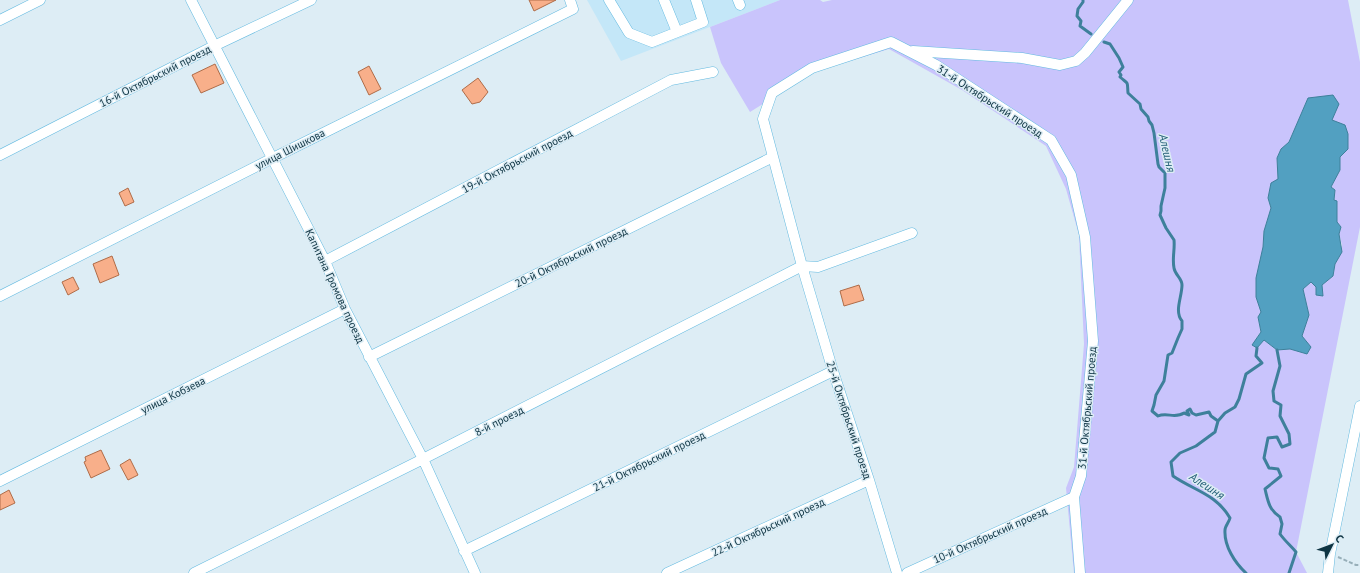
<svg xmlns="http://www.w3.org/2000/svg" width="1360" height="573" viewBox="0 0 1360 573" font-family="'PT Sans',sans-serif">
  <rect width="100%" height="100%" fill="#ddedf5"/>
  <!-- built -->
  <path fill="#c4e7f8" d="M 587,0 L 780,0 L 621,61 Z"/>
  <!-- green -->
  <path fill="#c9c4fc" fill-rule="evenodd" d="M 780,0 L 820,0 L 823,2 L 832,0 L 1348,0 L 1360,62 L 1360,227 L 1296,552 L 1307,573 L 1074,573 L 1066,488 L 1074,467 L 1084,344 L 1079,235 L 1066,189 L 1046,146 L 962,90 L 889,49 L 814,72 L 750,112 L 721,63 L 710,27 ZM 1308,98 L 1332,120 L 1348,149 L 1340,157 L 1340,170 L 1331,187 L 1335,190 L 1334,201 L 1337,202 L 1337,222 L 1341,228 L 1339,234 L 1342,245 L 1338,259 L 1335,264 L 1333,276 L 1322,285 L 1316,287 L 1311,282 L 1303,289 L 1309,315 L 1302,336 L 1290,349 L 1277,350 L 1264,340 L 1257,337 L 1261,332 L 1258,317 L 1261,312 L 1263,247 L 1264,231 L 1271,208 L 1268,198 L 1278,179 L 1277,158 L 1281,149 L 1289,142 Z"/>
  <!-- water -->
  <path fill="#52a0c1" stroke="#3e809b" d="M 1333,95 L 1339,104 L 1332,120 L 1345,125 L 1348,134 L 1348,149 L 1340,157 L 1340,170 L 1331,187 L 1335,190 L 1334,200 L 1337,201 L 1337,222 L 1341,227 L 1339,234 L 1342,252 L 1335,264 L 1333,276 L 1322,285 L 1323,296 L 1316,295 L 1316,287 L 1311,282 L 1303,289 L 1309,315 L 1302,336 L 1311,347 L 1307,354 L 1290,349 L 1277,350 L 1264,340 L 1257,348 L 1252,345 L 1261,332 L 1258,317 L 1261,312 L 1256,297 L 1256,278 L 1263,247 L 1264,231 L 1271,208 L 1268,198 L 1271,183 L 1278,179 L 1277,158 L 1281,149 L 1289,142 L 1308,98 Z"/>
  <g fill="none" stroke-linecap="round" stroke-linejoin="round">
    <!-- stream -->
    <path stroke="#3e809b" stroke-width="3" d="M 1083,0 L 1083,2 L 1078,9 L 1077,16 L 1081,21 L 1080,26 L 1091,34
      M 1104,42 L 1110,44 L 1119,58 L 1123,67 L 1119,72 L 1121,75 L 1120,77 C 1129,85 1127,80 1128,93 L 1140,104 L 1141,109 L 1148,117 L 1149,121 L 1152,125 L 1154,133 L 1158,164 L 1159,167 L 1165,173 L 1165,188 L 1161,206 L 1161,211 L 1160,215 L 1166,228 L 1174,240 C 1175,250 1172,258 1174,268 C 1175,275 1182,278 1182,285 C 1182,297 1174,311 1182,321 L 1182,329 L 1178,338 L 1172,353 L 1168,355 L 1164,381 L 1156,395 L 1154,405 L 1152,411 L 1158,416 C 1167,412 1175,419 1184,413 L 1189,415 L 1187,411 L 1190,409 L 1192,413 L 1196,415 L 1209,412 L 1211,416 L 1218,421 L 1215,432 L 1196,446 L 1180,453 L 1171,462 L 1173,476 C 1195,491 1216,494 1230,518 C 1229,522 1225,526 1225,530 C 1224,546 1235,563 1246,573
      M 1277,350 L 1280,366 L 1273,391 L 1274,401 L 1281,405 L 1280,416 L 1289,434 L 1290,444 L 1282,447 L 1277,437 L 1268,438 L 1264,458 L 1269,468 L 1278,469 L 1281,476 L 1265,489 C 1268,501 1269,510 1280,517 L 1282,524 L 1280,534 C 1285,541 1291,546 1296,552 L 1289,573
      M 1218,421 L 1225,413 L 1235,407 L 1239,399 L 1246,374 L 1262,363 L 1256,356 L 1257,348"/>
  </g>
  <!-- building -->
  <path fill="#f8af8a" stroke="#af6c48" d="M 529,0 L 556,0 L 534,11 Z
    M 215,64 L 224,83 L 201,93 L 192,75 Z
    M 369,66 L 381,89 L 369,95 L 358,72 Z
    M 478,78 L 488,92 L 480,102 L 472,104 L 462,90 Z
    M 128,188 L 134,202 L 125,206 L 119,193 Z
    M 112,256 L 119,275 L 100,283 L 93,264 Z
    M 73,277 L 79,289 L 68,295 L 62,282 Z
    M 859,285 L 864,300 L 844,306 L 840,291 Z
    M 101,450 L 110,469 L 91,478 L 84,462 L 86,461 L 85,457 Z
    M 130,459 L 138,475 L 128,480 L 120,465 Z
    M 9,490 L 15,503 L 0,510 L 0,495 Z"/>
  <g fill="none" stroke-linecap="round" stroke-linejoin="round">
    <defs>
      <path id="minor" d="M 191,0 L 325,261 L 345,309 L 423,459 L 475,573
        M 609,0 L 629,33 L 652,42 L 703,22 L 696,0
        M 664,0 L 677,32
        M 738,0 L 740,5
        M 0,20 L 40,0
        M 913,51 L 1022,58 L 1060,65 L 1076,61 L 1085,53 L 1128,0
        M 0,155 L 214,46 L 311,0
        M 325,261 L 671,80 L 713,72
        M 0,296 L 271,159 L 573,9 L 570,0
        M 369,357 L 773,157
        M 0,481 L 345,309
        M 464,551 L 833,371
        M 194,573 L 423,459 L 802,266 L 818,267 L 912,233
        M 667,573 L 869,480
        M 897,573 L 869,480 L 833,371 L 802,266 L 763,119 L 772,93 L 812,68 L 891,42 L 936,65 L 1051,140 L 1071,175 L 1085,237 L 1093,341 L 1081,476 L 1074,497 L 1080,573
        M 907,573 L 1074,497
        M 1328,573 L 1330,554 L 1360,406"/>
    </defs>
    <!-- minor casing -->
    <use href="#minor" stroke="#63bae0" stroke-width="11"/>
    <!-- path -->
    <path stroke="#97afb9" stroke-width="2" stroke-dasharray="4 2" stroke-linecap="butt" d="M 1338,557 L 1356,565 L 1360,565"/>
    <!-- minor -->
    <use href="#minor" stroke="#fff" stroke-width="10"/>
  </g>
  <g text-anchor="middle" stroke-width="3" stroke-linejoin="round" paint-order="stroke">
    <!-- street labels -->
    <g font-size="11" fill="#0e3443" stroke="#ddedf5">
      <text transform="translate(155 76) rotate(-27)" y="4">16-й Октябрьский проезд</text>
      <text transform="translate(990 101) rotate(33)" y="4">31-й Октябрьский проезд</text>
      <text transform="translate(290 149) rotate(-27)" y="4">улица Шишкова</text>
      <text transform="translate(517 161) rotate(-28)" y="4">19-й Октябрьский проезд</text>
      <text transform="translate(571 257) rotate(-26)" y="4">20-й Октябрьский проезд</text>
      <text transform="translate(335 286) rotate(65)" y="4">Капитана Громова проезд</text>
      <text transform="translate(173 395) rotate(-26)" y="4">улица Кобзева</text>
      <text transform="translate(1087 408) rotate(-85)" y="4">31-й Октябрьский проезд</text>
      <text transform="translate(849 420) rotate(72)" y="4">25-й Октябрьский проезд</text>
      <text transform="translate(499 421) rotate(-27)" y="4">8-й проезд</text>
      <text transform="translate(649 461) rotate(-26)" y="4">21-й Октябрьский проезд</text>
      <text transform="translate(768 527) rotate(-25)" y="4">22-й Октябрьский проезд</text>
      <text transform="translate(990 535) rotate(-24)" y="4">10-й Октябрьский проезд</text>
    </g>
    <!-- water labels -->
    <g font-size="12" font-style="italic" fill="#235f77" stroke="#ddedf5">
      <text transform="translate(1167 153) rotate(77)" y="4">Алешня</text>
      <text transform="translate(1207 486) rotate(33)" y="4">Алешня</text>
    </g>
  </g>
  <!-- north arrow -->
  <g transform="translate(1332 545) rotate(48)" stroke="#ddedf5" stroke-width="3" paint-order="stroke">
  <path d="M0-3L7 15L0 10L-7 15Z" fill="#0e3443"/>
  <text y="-6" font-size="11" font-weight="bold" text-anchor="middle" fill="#0e3443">С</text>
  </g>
</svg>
